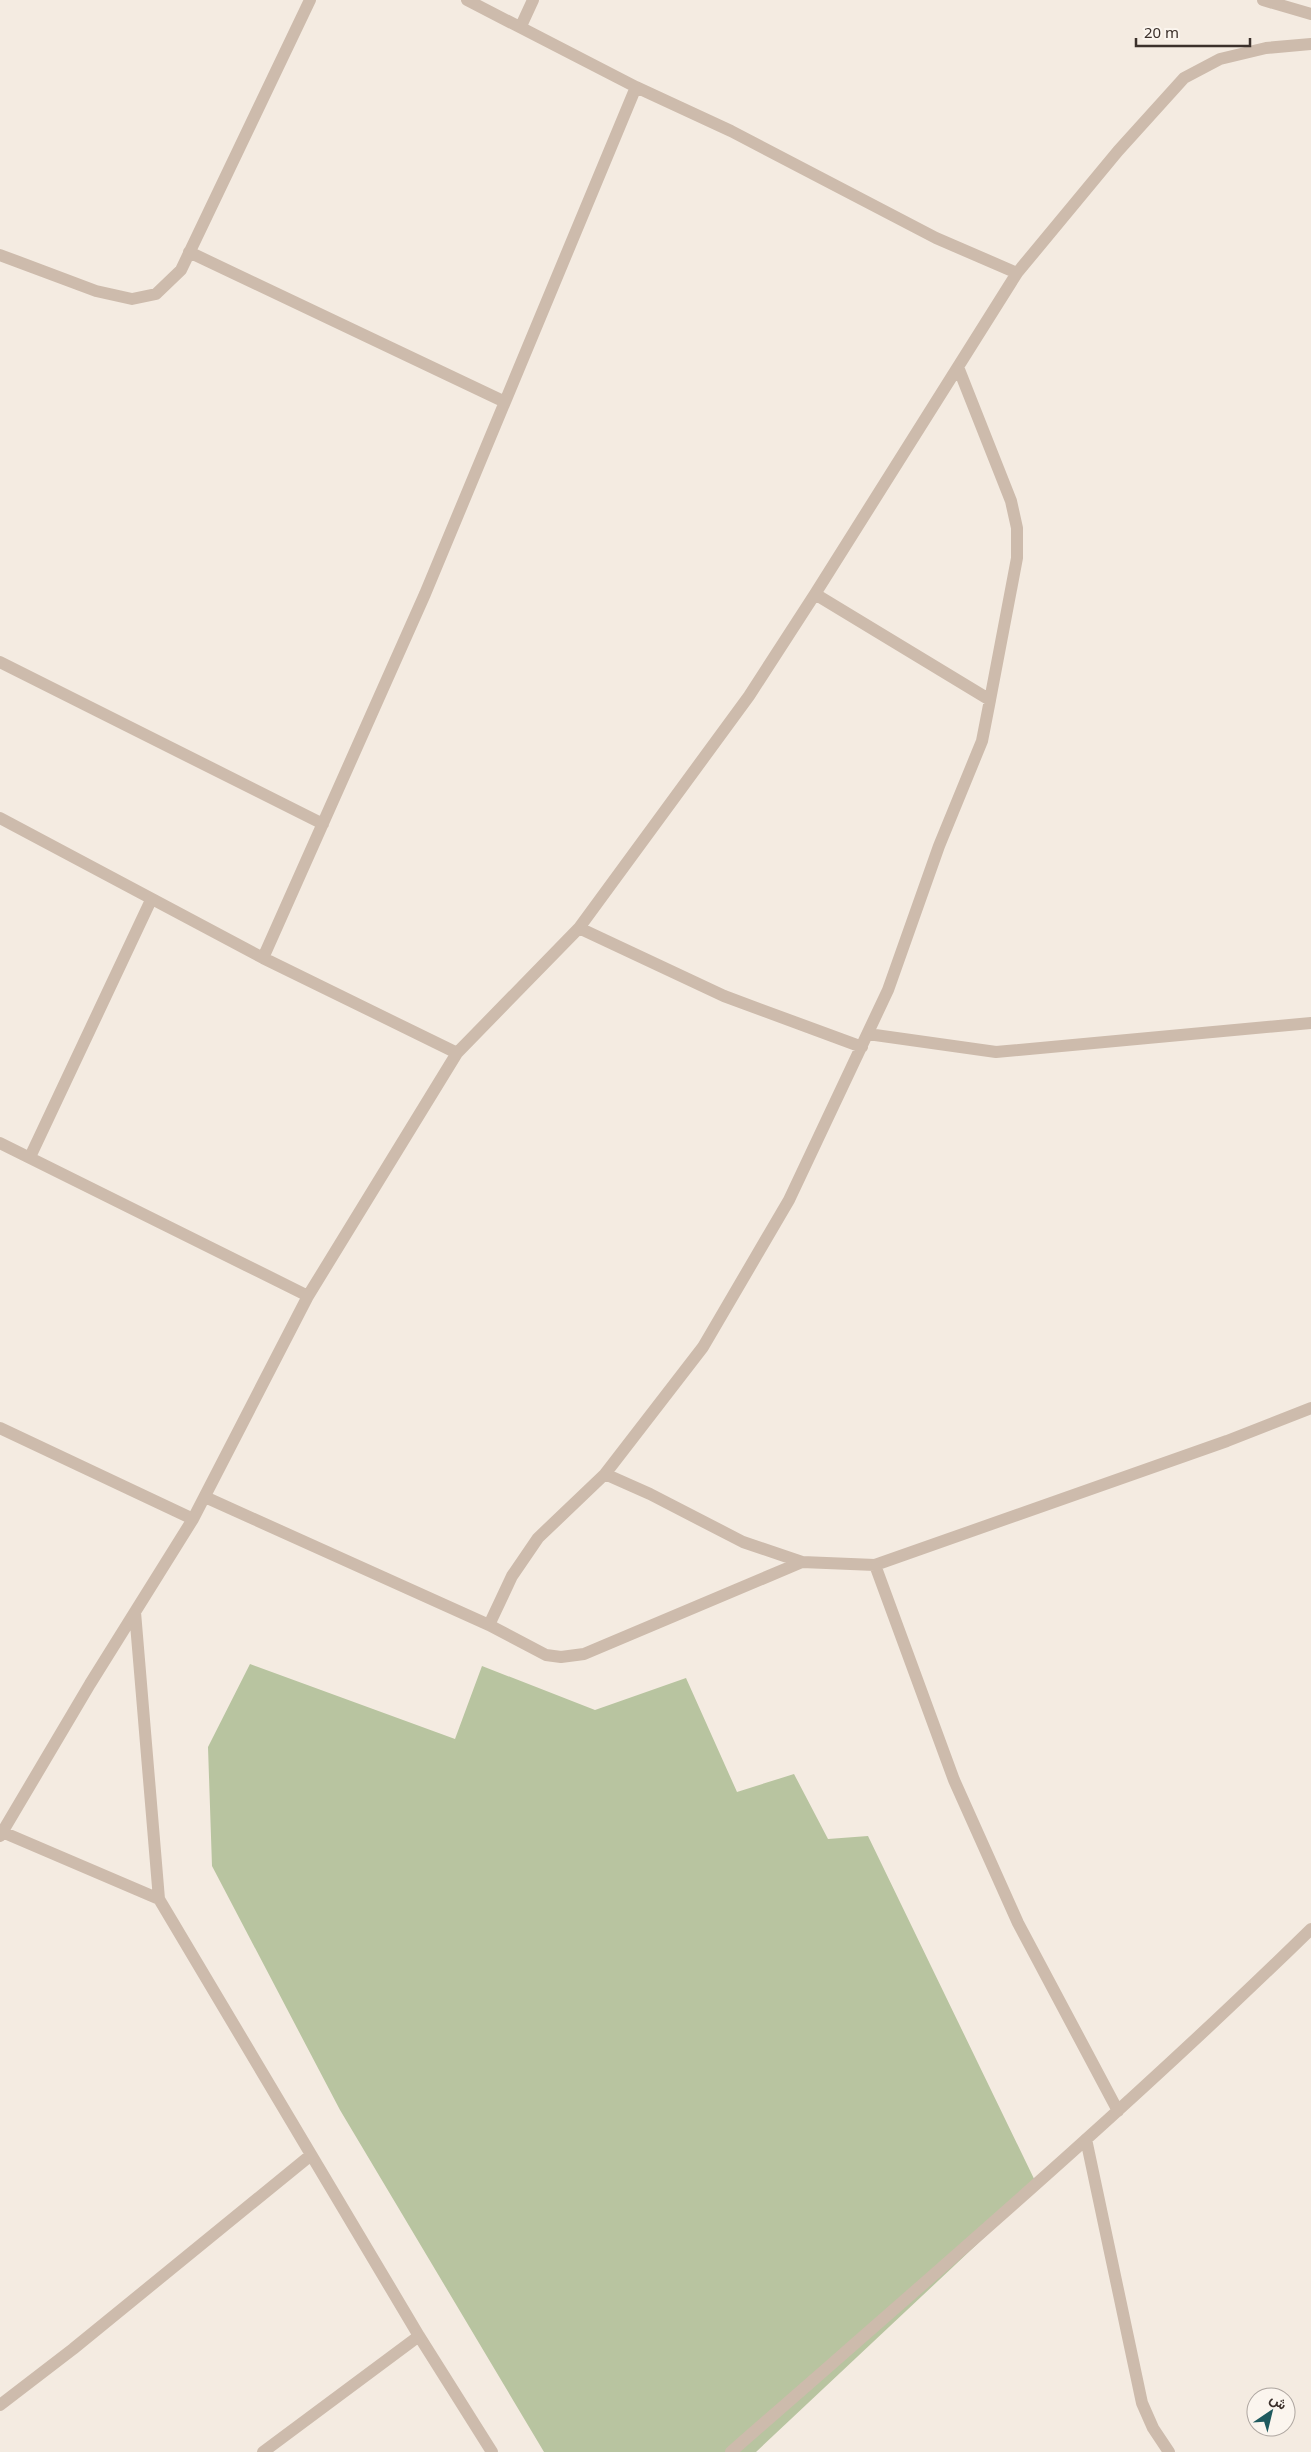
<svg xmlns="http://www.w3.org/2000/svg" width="1311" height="2452" viewBox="0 0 1311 2452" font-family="'Noto Sans',Vazirmatn,sans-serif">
  <rect width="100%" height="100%" fill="#f4ebe1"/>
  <!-- green -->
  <path fill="#b8c4a0" d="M 250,1664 L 455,1739 L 482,1666 L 595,1710 L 686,1678 L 737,1792 L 794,1774 L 828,1839 L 868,1836 L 1038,2187 L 756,2452 L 544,2452 L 340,2110 L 212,1866 L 208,1747 Z"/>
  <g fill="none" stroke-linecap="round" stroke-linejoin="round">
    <!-- minor -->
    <path stroke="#cdbbac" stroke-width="12" d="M 467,0 L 636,87 L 731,131 L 936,238 L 1017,273
      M 1263,0 L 1311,14
      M 521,26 L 533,0
      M 189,252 L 505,402
      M 0,255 L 96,291 L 132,299 L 156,294 L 181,270 L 310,0
      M 815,594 L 990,700 L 1017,558 L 1017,528 L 1011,501 L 958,367
      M 0,662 L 323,824
      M 0,818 L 263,958 L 457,1053
      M 579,928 L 724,996 L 862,1047
      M 263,958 L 425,594 L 636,87
      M 868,1034 L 996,1052 L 1311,1023
      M 0,1143 L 308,1296
      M 30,1157 L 151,900
      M 0,1428 L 193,1519
      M 605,1474 L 703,1347 L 789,1200 L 888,990 L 939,846 L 982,741 L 990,700
      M 205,1497 L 489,1625 L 512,1576 L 538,1538 L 605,1474 L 650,1494 L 743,1542 L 802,1562 L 875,1565 L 1227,1441 L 1311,1408
      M 875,1565 L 954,1780 L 1018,1923 L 1118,2111
      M 135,1612 L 159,1899 L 419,2336 L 492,2452
      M 489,1625 L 546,1655 L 561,1657 L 584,1654 L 802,1562
      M 0,1831 L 159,1899
      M 0,1836 L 90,1684 L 193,1519 L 308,1296 L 457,1053 L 579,928 L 749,696 L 815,594 L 1017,273 L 1118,151 L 1184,78 L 1220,59 L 1266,48 L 1311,44
      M 1086,2139 L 1142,2403 L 1153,2428 L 1169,2452
      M 0,2405 L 73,2349 L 311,2155
      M 263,2452 L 419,2336
      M 731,2452 C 927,2280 1125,2111 1311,1929"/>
  </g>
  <!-- north arrow -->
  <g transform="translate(1271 2412) rotate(35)"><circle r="24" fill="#fbf5ee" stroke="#aea6a0"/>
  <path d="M0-4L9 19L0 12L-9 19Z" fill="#1f5a5e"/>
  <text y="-8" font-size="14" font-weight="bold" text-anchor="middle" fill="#3b302b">ش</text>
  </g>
  <!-- scale -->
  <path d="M1136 38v8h114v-8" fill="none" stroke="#3b302b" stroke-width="2.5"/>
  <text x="1144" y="38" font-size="15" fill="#3b302b" stroke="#fbf5ee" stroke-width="4" paint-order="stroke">20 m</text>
</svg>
